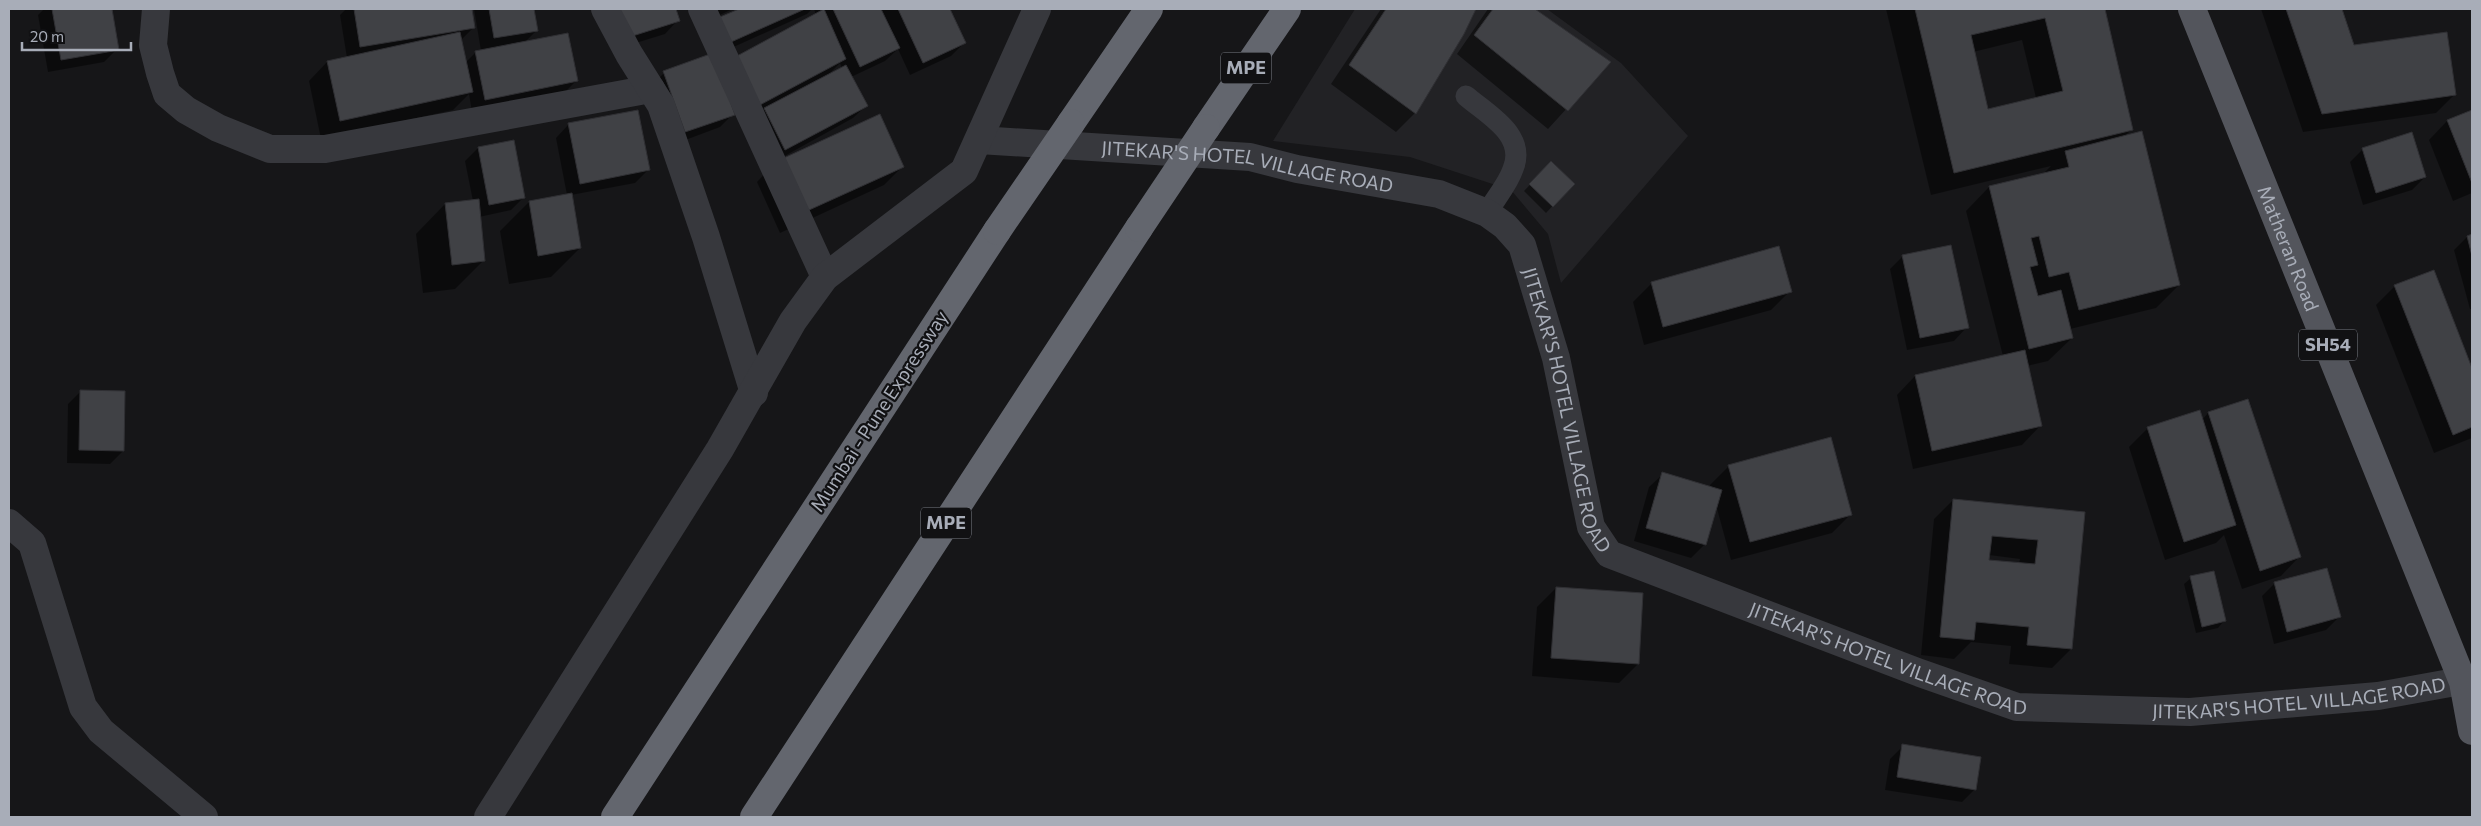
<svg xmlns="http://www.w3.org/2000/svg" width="2481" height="826" viewBox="0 0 2481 826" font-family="Commissioner,sans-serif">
  <rect width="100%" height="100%" fill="#161618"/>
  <!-- built -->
  <path fill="#222225" d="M 1355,9 L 1547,9 L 1621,63 L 1688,136 L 1561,283 L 1548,234 L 1511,190 L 1410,157 L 1273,141 Z"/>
  <!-- shadow -->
  <path fill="#0007" fill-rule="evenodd" d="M 44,9 L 110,9 L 117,49 L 104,62 L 48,72 L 38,15 Z
    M 346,9 L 471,9 L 474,27 L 460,41 L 465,63 L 476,52 L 481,51 L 474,9 L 533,9 L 537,30 L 525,42 L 576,81 L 563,94 L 472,112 L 469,94 L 453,110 L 321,139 L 309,81 L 327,62 L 347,58 L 340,15 Z
    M 600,9 L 675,9 L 678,20 L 665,34 L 613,50 Z
    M 695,9 L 733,9 L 702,23 Z
    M 743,9 L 812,9 L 807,14 L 718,54 L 721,18 Z
    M 814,9 L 949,9 L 964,43 L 951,56 L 910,75 L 898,49 L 885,61 L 851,77 L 867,105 L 853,118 L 772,163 L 752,122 L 766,108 L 744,119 L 816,15 ZM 840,63 L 842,68 L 828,75 Z
    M 1381,9 L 1474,9 L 1463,34 L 1415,113 L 1396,132 L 1331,84 Z
    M 1488,9 L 1533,9 L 1609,62 L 1548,129 L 1457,54 Z
    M 1886,9 L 2103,9 L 2132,129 L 2124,137 L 2179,285 L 2156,308 L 2070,329 L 2072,338 L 2048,361 L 2027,366 L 2040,426 L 2022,445 L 1913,469 L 1897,395 L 1915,376 L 2003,356 L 1966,211 L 1989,187 L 2043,174 L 2051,166 L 1931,195 ZM 2022,40 L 2036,98 L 1987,110 L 1973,52 Z
    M 2261,9 L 2340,9 L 2353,46 L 2455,94 L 2436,113 L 2303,132 Z
    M 664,73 L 733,114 L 720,127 L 672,145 L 651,86 Z
    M 2472,111 L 2472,193 L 2453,201 L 2429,140 L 2447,121 Z
    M 569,124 L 648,170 L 635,183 L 571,195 L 580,248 L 551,277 L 509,284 L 500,231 L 529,202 L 567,195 L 556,138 Z
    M 478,148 L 524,197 L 511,210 L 479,217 L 484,260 L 455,289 L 423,293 L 416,234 L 445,204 L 473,201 L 465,161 Z
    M 2363,149 L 2425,177 L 2412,190 L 2363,205 L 2350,162 Z
    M 775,163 L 902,167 L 884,185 L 780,233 L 757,182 Z
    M 1551,163 L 1573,184 L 1546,213 L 1524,191 Z
    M 2472,236 L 2472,309 L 2470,309 L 2454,250 L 2467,237 Z
    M 1903,256 L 1967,327 L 1954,341 L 1907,350 L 1890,269 Z
    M 2433,271 L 2472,371 L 2472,438 L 2434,453 L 2376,305 L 2395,286 Z
    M 1652,283 L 1790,291 L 1771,310 L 1644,345 L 1633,302 Z
    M 81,391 L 123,451 L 110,464 L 67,463 L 68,404 Z
    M 2248,401 L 2299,557 L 2281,576 L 2242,589 L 2224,535 L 2216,543 L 2165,560 L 2129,447 L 2148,428 L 2202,420 L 2208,413 Z
    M 1729,466 L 1851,514 L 1832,533 L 1731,560 L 1716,505 L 1704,545 L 1691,558 L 1634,541 L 1649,487 L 1663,474 L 1711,488 L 1710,485 Z
    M 1953,500 L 2083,513 L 2071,649 L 2052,668 L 2009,664 L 2011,646 L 1971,642 L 1954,659 L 1921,655 L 1934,519 ZM 1989,555 L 2020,559 L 2019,564 L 1988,561 Z
    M 2191,578 L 2224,621 L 2218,628 L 2196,633 L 2184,584 Z
    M 2275,583 L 2339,617 L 2326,630 L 2274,644 L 2262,596 Z
    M 1556,588 L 1642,594 L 1638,664 L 1619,683 L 1532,676 L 1537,607 Z
    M 1903,746 L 1975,789 L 1962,802 L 1885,790 L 1890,759 Z"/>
  <!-- building -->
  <path fill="#404145" stroke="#303034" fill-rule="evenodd" d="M 52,9 L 112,9 L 119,50 L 61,60 Z
    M 354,9 L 472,9 L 475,28 L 360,47 Z
    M 489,9 L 534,9 L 538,31 L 494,38 Z
    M 617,9 L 676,9 L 680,21 L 626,38 Z
    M 739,9 L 805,9 L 731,42 L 720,17 Z
    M 824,9 L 846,59 L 758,106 L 737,56 Z
    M 833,9 L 881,9 L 900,48 L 860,67 Z
    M 898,9 L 950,9 L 966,43 L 923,63 Z
    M 1386,9 L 1476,9 L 1464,34 L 1416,114 L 1349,65 Z
    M 1493,9 L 1535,9 L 1611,62 L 1568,111 L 1474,35 Z
    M 1915,9 L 2105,9 L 2133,130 L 1954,173 ZM 2045,18 L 2063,91 L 1988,109 L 1971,35 Z
    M 2286,9 L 2342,9 L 2354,45 L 2447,32 L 2456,95 L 2322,114 Z
    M 460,32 L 473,92 L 340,121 L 327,61 Z
    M 568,33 L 578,81 L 485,100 L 475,51 Z
    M 713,53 L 735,115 L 685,132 L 663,71 Z
    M 846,65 L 868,106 L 785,150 L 764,108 Z
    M 638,110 L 650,170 L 580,184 L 568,123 Z
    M 2472,110 L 2472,183 L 2447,120 Z
    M 880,114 L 904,167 L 798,215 L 775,162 Z
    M 2142,131 L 2180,285 L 2079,310 L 2069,272 L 2049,277 L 2039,236 L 2031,238 L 2038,265 L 2030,267 L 2038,296 L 2061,290 L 2073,338 L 2029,349 L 1989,186 L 2069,167 L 2065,151 Z
    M 2412,132 L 2426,177 L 2376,193 L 2362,148 Z
    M 514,140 L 525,198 L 489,205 L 478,147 Z
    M 1551,161 L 1575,184 L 1553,207 L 1529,184 Z
    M 572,193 L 581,248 L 538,256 L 529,201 Z
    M 479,199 L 485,261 L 452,265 L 445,203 Z
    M 2472,234 L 2472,256 L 2467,236 Z
    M 1951,245 L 1969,328 L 1920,338 L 1902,255 Z
    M 1779,246 L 1792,292 L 1663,327 L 1651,282 Z
    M 2434,270 L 2472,368 L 2472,427 L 2453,435 L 2394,285 Z
    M 2025,350 L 2042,426 L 1932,451 L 1915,375 Z
    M 80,390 L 125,391 L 124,451 L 79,450 Z
    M 2248,399 L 2301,557 L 2260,571 L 2208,412 Z
    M 2200,410 L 2236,525 L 2184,542 L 2147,427 Z
    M 1831,437 L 1852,515 L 1750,542 L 1728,465 Z
    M 1662,472 L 1722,490 L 1706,545 L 1646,528 Z
    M 1953,499 L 2085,512 L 2072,649 L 2027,645 L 2029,627 L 1976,622 L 1974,640 L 1940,637 ZM 1992,536 L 2038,540 L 2035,564 L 1989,560 Z
    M 2327,568 L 2341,617 L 2287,632 L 2274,582 Z
    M 2214,571 L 2226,621 L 2202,627 L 2190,576 Z
    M 1556,587 L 1643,593 L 1639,664 L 1551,658 Z
    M 1902,744 L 1981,757 L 1976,790 L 1897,777 Z"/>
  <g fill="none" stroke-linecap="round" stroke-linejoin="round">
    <!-- lane -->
    <path stroke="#37383d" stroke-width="21" d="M 1466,96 C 1488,115 1527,135 1513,169 C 1508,184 1495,199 1487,213"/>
    <!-- street -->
    <g stroke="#37383d" stroke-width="28">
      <path d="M 156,9 L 153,45 L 160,73 L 167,94 L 186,110 L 218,128 L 270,149 L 325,149 L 651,89"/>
      <path d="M 605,9 L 629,54 L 661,105 L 706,237 L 754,393"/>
      <path d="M 702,9 L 825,277"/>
      <path id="s1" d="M 979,140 L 1250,157 L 1297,169 L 1439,194 L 1487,213 L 1505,226 L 1522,245 L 1556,358 L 1591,527 L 1609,554 L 1920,673 L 2017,707 L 2190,712 L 2378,696 L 2472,679"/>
      <path d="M 9,523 L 32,543 L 83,707 L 101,731 L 204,817"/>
      <path d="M 488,817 L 720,449 L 793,321 L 825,277 L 964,171 L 1037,9"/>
    </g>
    <!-- primary -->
    <path stroke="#53555c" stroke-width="28" id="s2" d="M 2192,9 L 2463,682 L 2472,731"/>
    <!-- highway -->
    <path stroke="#63666e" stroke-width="28" d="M 1071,123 L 1149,9
      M 1206,128 L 1287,9
      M 615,817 L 997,231
      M 754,817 L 1139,228"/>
    <!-- highway-bridge -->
    <path stroke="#63666e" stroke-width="28" d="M 1139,228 L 1206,128
      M 997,231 L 1071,123"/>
  </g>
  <g text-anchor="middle" stroke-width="4.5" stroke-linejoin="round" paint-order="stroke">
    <!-- shield labels -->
    <g fill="#111113" stroke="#7b7e86" stroke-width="1">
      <rect x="1221" y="52.5" width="50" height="31" rx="4"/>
      <rect x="2299" y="329.5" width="58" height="31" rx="4"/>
      <rect x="921" y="507.5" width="50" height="31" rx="4"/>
    </g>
    <g font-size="18" font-weight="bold" fill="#a8adb8">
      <text x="1246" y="74">MPE</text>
      <text x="2328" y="351">SH54</text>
      <text x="946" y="529">MPE</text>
    </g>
    <!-- street labels -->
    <g font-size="19" fill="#a8adb8" stroke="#111113">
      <text dy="7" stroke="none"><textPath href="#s1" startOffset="270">JITEKAR'S HOTEL VILLAGE ROAD</textPath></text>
      <text dy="7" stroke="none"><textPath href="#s2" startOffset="258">Matheran Road</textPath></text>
      <text dy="7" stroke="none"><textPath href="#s1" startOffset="735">JITEKAR'S HOTEL VILLAGE ROAD</textPath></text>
      <text transform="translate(879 411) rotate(-57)" y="7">Mumbai - Pune Expressway</text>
      <text dy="7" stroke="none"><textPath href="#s1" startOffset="1185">JITEKAR'S HOTEL VILLAGE ROAD</textPath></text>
      <text dy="7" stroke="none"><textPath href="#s1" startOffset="1605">JITEKAR'S HOTEL VILLAGE ROAD</textPath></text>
    </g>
  </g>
  <!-- border -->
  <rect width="2481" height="826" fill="none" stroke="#a8adb8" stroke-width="20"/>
  <!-- scale -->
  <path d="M22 42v8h109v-8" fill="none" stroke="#a8adb8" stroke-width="2.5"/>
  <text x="30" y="42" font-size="15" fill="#a8adb8" stroke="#111113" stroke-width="4" paint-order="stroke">20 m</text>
</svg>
